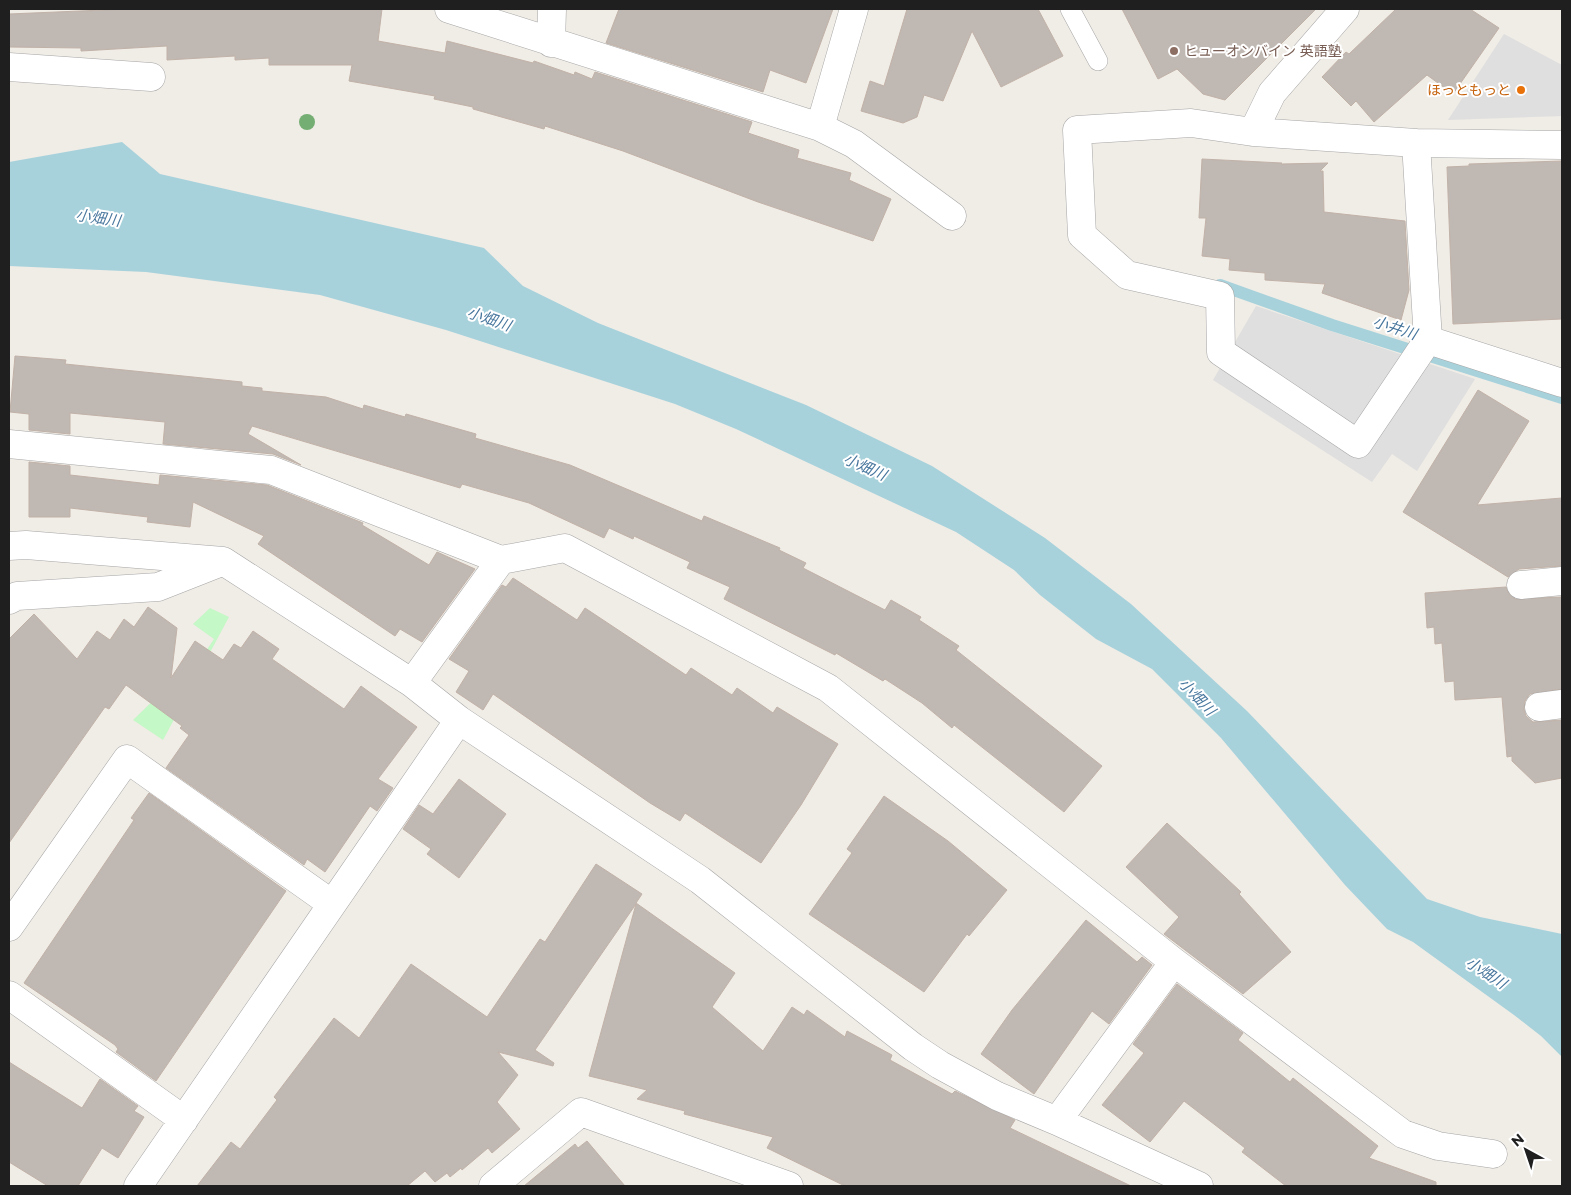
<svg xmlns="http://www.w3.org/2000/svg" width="1571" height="1195" viewBox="0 0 1571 1195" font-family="Montserrat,'Noto Sans JP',sans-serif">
  <rect width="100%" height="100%" fill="#f0ece6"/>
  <!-- park -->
  <path fill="#c4f8c6" d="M 210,608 L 229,617 L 163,740 L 133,720 L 163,691 L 176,696 L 214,639 L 193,624 Z"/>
  <!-- parking -->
  <path fill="#dfdfdf" d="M 1504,34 L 1562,65 L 1562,116 L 1448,120 Z
    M 1256,306 L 1475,379 L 1417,471 L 1392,454 L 1372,482 L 1213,380 Z"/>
  <!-- water -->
  <path fill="#a7d2dc" d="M 122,142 L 160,174 L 484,248 L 523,286 L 598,323 L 806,405 L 932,466 L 1045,538 L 1131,604 L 1247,711 L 1427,899 L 1480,917 L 1562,934 L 1562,1057 L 1541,1036 L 1514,1015 L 1413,942 L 1387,929 L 1345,885 L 1221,738 L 1152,669 L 1096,639 L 1040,595 L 1014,570 L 956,532 L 736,429 L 675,404 L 446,330 L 320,295 L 146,272 L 9,266 L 9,162 Z"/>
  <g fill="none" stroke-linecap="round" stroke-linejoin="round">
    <!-- stream -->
    <path stroke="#a7d2dc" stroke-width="12" d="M 1220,285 L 1332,325 L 1562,398"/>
  </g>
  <!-- building -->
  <path fill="#c0b8b2" stroke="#c1b2a8" d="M 127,9 L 382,9 L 378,41 L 445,53 L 447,41 L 533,63 L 534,61 L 574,75 L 575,72 L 592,79 L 595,72 L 752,122 L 748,133 L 799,150 L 797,158 L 851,173 L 849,180 L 891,199 L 873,241 L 758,202 L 623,151 L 545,126 L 544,129 L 473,109 L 473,107 L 434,99 L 435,96 L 349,81 L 352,65 L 269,65 L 269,58 L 235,60 L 235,56 L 167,60 L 167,46 L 81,51 L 81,48 L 9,47 L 9,14 Z
    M 619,9 L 833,9 L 806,83 L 770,70 L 763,92 L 606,43 Z
    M 907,9 L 1038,9 L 1063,56 L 1001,87 L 972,31 L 943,101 L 924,95 L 917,117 L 903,123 L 861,111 L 870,81 L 884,86 Z
    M 1122,9 L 1316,9 L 1225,100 L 1203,94 L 1177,69 L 1158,79 Z
    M 1396,9 L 1470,9 L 1499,28 L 1453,94 L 1427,75 L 1374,122 L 1356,101 L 1351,106 L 1322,77 L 1346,52 L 1349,54 Z
    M 1202,159 L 1282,163 L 1281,164 L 1328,163 L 1320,171 L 1323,171 L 1324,212 L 1405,221 L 1409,290 L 1401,320 L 1322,293 L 1325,284 L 1265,280 L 1265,273 L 1229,270 L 1230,259 L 1202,256 L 1206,218 L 1199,218 Z
    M 1562,161 L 1562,319 L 1453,324 L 1447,167 L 1469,166 L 1469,164 Z
    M 15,356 L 66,360 L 65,364 L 242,382 L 242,386 L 262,388 L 262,391 L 326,397 L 363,409 L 364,405 L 405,417 L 406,414 L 476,434 L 475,438 L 570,465 L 702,521 L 704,516 L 780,548 L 779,550 L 806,563 L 803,568 L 885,610 L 891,600 L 921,617 L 919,620 L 959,646 L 956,650 L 1102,766 L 1064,812 L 954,725 L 952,728 L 922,703 L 885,679 L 883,681 L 836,653 L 835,655 L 724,599 L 730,587 L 687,568 L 690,562 L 634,536 L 633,539 L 609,528 L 604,538 L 529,503 L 462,484 L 460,488 L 252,426 L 248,434 L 301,465 L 273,454 L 163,444 L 165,422 L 70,413 L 70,434 L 29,430 L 29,414 L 10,412 Z
    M 1478,390 L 1529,421 L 1477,505 L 1562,498 L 1562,566 L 1519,569 L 1508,577 L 1403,512 Z
    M 29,462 L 70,466 L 70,475 L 159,485 L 160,475 L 267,485 L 363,523 L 362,525 L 429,565 L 437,552 L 475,569 L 422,642 L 400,629 L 395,636 L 258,544 L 264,536 L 193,502 L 190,527 L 147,522 L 148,517 L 70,508 L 70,517 L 29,517 Z
    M 513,578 L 577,620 L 585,608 L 686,675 L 691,668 L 732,695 L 737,688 L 773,713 L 777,707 L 838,744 L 801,805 L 761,863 L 685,813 L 680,821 L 650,803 L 493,694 L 483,710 L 456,692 L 469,671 L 449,659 L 502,585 L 506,587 Z
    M 1506,587 L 1509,594 L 1515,599 L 1562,597 L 1562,689 L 1530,694 L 1525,701 L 1524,709 L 1526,716 L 1533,722 L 1562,720 L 1562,778 L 1535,783 L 1512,761 L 1512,756 L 1507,757 L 1502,697 L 1455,700 L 1454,681 L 1445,682 L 1442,643 L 1435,644 L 1434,627 L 1427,628 L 1425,593 Z
    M 148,607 L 177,628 L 171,678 L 195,641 L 223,660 L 234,644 L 241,648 L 253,631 L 279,649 L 272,659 L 344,709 L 361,686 L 417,727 L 378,779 L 393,788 L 377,811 L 370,806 L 325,872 L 307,859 L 304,865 L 166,768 L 189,735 L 180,728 L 182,726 L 126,685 L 109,709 L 105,707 L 9,843 L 9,639 L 34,614 L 77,659 L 97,631 L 110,640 L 124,619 L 134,627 Z
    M 459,779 L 506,814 L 459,878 L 427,854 L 431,849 L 403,829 L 419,805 L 433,814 Z
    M 149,793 L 286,891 L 156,1081 L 116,1052 L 118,1049 L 115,1045 L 24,983 L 134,820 L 131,818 Z
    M 884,796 L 948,841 L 1007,890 L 969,936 L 967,934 L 924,992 L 809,914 L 852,853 L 847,849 Z
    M 1167,823 L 1241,892 L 1239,894 L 1291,952 L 1243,994 L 1164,934 L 1179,917 L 1126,867 Z
    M 596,864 L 642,894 L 636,903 L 735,973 L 712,1007 L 763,1051 L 792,1007 L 804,1015 L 807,1010 L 845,1037 L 847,1031 L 892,1055 L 890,1060 L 952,1094 L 955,1091 L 1015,1120 L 1010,1128 L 1131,1186 L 845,1186 L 767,1148 L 773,1137 L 684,1114 L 685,1111 L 637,1099 L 647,1090 L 589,1076 L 636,904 L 535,1050 L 554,1063 L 553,1066 L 498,1052 L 518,1075 L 497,1102 L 520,1129 L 492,1153 L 488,1148 L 462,1170 L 461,1168 L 450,1177 L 447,1173 L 435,1182 L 425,1171 L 407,1186 L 197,1186 L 231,1142 L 240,1149 L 277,1100 L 274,1097 L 334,1018 L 359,1038 L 411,964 L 487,1017 L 540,939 L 545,942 Z
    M 1086,920 L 1137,962 L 1142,957 L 1152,965 L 1109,1024 L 1092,1011 L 1034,1094 L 981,1054 L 1012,1010 Z
    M 1177,984 L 1243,1033 L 1238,1040 L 1290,1082 L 1293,1078 L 1378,1146 L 1369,1158 L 1436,1182 L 1436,1186 L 1286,1186 L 1242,1152 L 1245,1148 L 1184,1101 L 1150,1142 L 1102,1105 L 1144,1053 L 1133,1044 Z
    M 9,1062 L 82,1108 L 100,1079 L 138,1106 L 134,1111 L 144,1117 L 118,1158 L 102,1148 L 78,1186 L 48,1186 L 9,1162 Z
    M 587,1141 L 625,1186 L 524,1186 L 575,1144 L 578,1148 Z"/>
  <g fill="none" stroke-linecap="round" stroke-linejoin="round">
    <defs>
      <path id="lane" d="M 1070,9 L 1098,61"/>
      <path id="street" d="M 449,9 L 820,127 L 854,144 L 952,216
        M 551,43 L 552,9
        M 9,67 L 151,77
        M 820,127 L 854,9
        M 1253,132 L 1272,93 L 1345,9
        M 1416,143 L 1253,132 L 1191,123 L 1077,130 L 1082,235 L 1127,275 L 1220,296 L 1221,352 L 1358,444 L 1428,340 L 1416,143 L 1562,145
        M 1428,340 L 1562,383
        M 9,444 L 271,470 L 501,560 L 565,548 L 828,688 L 1174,962 L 1403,1134 L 1438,1146 L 1493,1154
        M 9,546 L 26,545 L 223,561 L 412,683 L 459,720 L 700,880 L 913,1047 L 940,1065 L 997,1096 L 1057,1121 L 1199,1186
        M 1521,585 L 1562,581
        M 9,600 L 17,596 L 158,587 L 219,563
        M 412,683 L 501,560
        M 1539,707 L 1562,704
        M 9,927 L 127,759 L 332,904
        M 9,995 L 184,1120
        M 1057,1121 L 1174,962
        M 138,1186 L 459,720
        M 493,1186 L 581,1112 L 789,1186"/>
    </defs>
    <!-- lane casing -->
    <use href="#lane" stroke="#a6a6a6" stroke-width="20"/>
    <!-- street casing -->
    <use href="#street" stroke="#a6a6a6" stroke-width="29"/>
    <!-- lane -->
    <use href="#lane" stroke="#fff" stroke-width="19"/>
    <!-- street -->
    <use href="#street" stroke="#fff" stroke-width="28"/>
  </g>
  <!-- trees -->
  <circle fill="#74ae72" cx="307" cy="122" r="8"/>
  <!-- markers -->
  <circle fill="#8d6e63" stroke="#fff" stroke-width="2" cx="1174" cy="51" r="5"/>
  <circle fill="#e8710a" stroke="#fff" stroke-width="2" cx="1521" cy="90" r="5"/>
  <g text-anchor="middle" stroke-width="4" stroke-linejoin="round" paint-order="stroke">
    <!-- education labels -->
    <g font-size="14" fill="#785e54" stroke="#fff" text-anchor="start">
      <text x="1184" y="56">ヒューオンバイン 英語塾</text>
    </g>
    <!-- food labels -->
    <g font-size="14" fill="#c56008" stroke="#fff" text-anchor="end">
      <text x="1511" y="95">ほっともっと</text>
    </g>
    <!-- water labels -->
    <g font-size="15" font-style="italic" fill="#47769d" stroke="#fff">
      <text transform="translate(98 218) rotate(8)" y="5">小畑川</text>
      <text transform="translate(489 319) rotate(19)" y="5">小畑川</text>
      <text transform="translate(1395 328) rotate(18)" y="5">小井川</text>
      <text transform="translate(865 467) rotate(24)" y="5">小畑川</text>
      <text transform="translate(1197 697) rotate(46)" y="5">小畑川</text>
      <text transform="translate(1486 973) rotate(33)" y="5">小畑川</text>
    </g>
  </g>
  <!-- border -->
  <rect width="1571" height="1195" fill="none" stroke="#1f1f1f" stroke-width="20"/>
  <!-- north arrow -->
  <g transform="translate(1526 1150) rotate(320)" stroke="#ffffff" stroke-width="4" paint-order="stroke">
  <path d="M0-4L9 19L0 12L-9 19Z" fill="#1f1f1f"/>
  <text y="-8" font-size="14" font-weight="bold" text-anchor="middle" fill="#1f1f1f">N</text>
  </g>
</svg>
